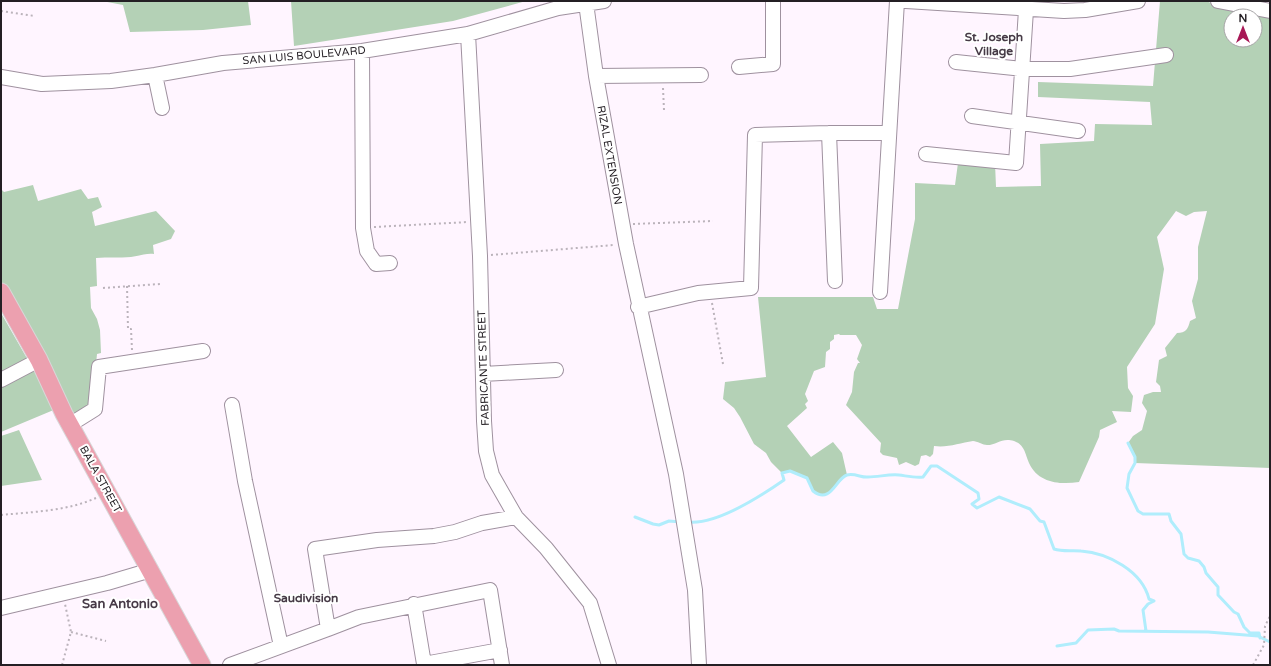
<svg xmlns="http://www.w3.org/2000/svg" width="1271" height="666" viewBox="0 0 1271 666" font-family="'Varela Round',sans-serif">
  <rect width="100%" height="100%" fill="#fff5ff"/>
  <!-- green -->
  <path fill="#b4d1b6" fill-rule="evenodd" d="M 102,1 L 248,1 L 251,25 L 203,30 L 130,32 L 123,5 Z
    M 291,1 L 526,1 L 453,21 L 294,46 Z
    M 1160,1 L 1206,1 L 1221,7 L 1270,14 L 1270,468 L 1135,463 L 1135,457 L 1128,443 L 1133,436 L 1142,430 L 1147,411 L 1142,403 L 1144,395 L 1153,392 L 1161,392 L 1160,386 L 1156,382 L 1159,360 L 1167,356 L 1165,348 L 1177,333 C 1186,333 1188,329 1190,321 L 1196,318 L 1192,301 L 1198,279 L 1198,247 L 1207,211 L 1194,212 L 1186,216 L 1176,211 L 1157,237 L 1164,269 L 1155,324 L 1127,367 L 1128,388 L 1133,396 L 1131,412 L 1112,411 L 1117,422 L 1100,430 L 1099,437 L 1079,482 C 1060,485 1038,483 1029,463 C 1025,454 1025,445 1014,441 C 1002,437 997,445 987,445 C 983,445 977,441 973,441 C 960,443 947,448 934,446 L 933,454 L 930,457 L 926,455 L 921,456 L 919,464 L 915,466 L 906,462 L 899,465 L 897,458 L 883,455 L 880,452 L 881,443 L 846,405 L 852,392 L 854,372 L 858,363 L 860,363 L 857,359 L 862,345 L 856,335 L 840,335 L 839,334 L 834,335 L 834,339 L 830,342 L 830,349 L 826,352 L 825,367 L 814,371 L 805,394 L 808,401 L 805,404 L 807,408 L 787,426 L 811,457 L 833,442 L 842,453 L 847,475 C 837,482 828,503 813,491 L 807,478 L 790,471 L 782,473 L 771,462 L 766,453 L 754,444 L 740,417 L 734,408 L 723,399 L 725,382 L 766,377 L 758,297 L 873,297 L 877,309 L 898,309 L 915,219 L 915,183 L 955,185 L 958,163 L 995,163 L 996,187 L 1041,186 L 1040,144 L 1094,141 L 1095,124 L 1152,125 L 1150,102 L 1038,97 L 1038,82 L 1153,86 ZM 1231,16 L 1255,16 L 1255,40 L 1231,40 Z
    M 33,185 L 38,201 L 81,189 L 88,199 L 98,197 L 102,207 L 92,212 L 95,226 L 156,211 L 175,231 L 171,239 L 153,245 L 154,254 C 146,253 139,256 131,257 C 119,258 108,257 96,258 L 97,286 L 90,287 L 91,308 L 97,319 L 100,330 L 101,353 L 97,354 L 92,406 L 73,417 L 1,285 L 1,189 L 4,192 Z
    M 1,313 L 56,409 L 1,432 Z
    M 19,430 L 42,480 L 1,486 L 1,436 Z"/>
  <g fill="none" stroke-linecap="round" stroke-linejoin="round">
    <!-- stream -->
    <path stroke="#b0edfc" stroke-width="3" d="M 1128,443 L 1135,457 L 1135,463 L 1129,474 L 1127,488 L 1138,511 L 1143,514 L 1169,514 L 1171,521 L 1181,534 L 1184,554 L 1188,558 L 1199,561 L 1204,567 L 1206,573 L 1218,587 L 1218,595 L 1234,612 L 1238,614 L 1244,627 L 1250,633 L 1259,633 L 1260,638
      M 635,517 L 653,524 L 659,525 L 669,521 L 681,522
      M 688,522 C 716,525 761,496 784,480 L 782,473 L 790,471 L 807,478 L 813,491 C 831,505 836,478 847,475 C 855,473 862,478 868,477 C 879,477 888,474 899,475 C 907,476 915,478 923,477 L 931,466 L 937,466 L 978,493 L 979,499 L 972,504 L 977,508 L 999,497 L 1030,509 L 1040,521 L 1044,522 L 1054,549 C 1063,552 1073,550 1081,551 C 1108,553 1142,571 1149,599 L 1154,601 L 1148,604 L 1143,610 L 1146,631
      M 1057,646 L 1076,643 L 1088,630 L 1114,629 L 1119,631 L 1208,632 L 1258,636 L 1270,642"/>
    <defs>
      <path id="minor" d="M 906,1 L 1064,11 L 1085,10 L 1138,1
        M 1218,1 L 1270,11
        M 586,3 L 596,76 L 626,244 L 676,474 L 695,590 L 699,665
        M 468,34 L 480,256 L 484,421 L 486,451 L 492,475 L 516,517 L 546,548 L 590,603 L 609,665
        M 362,51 L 363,228 L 367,251 L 376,264 L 390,263
        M 956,62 L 1023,69 L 1070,69 L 1166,55
        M 739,67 L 773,64 L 773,1
        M 155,75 L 162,108
        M 596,76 L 701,75
        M 1,77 L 42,84 L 111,81 L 155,75 L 223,63 L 362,51 L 468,34 L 558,8 L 604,1
        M 972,116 L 1078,131
        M 829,133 L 835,281
        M 926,154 L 1016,163 L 1026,10
        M 880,292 L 897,1
        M 638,307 L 698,293 L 751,288 L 755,135 L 829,133 L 889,133
        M 483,374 L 556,370
        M 1,380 L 39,360
        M 232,405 L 245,481 L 281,646
        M 71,424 L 95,409 L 99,367 L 203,351
        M 414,604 L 424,664 L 500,650
        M 1,608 L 107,583 L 151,570
        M 328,629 L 359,617 L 490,590 L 502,665
        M 230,665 L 328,629 L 315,549 L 377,540 L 434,536 L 455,532 L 482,523 L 516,517"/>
      <path id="major" d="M 1,292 L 39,360 L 64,414 L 202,665"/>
    </defs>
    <!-- minor casing -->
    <use href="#minor" stroke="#9f919f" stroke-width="16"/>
    <!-- major casing -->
    <use href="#major" stroke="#d8d7d8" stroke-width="19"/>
    <!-- path -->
    <path stroke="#bbb3bb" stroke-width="2" stroke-dasharray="2 3" stroke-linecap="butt" d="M 1,11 L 35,16
      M 663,88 L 664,110
      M 633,224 L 713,221
      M 374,227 L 468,222
      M 491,255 L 614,245
      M 127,286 L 128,329 L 131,329 L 132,350
      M 103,288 L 160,284
      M 712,303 L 723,364
      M 1,515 C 32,512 67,511 96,498
      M 71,632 L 106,641
      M 62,665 L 71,632 L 65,604
      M 1253,665 L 1264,645 L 1265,626 L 1270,616"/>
    <!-- minor -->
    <use href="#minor" stroke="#fff" stroke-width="14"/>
    <!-- major -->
    <use href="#major" stroke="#eca0af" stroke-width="17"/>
  </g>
  <g text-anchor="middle" stroke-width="4" stroke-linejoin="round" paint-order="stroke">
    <!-- street labels -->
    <g font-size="11" fill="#241f24" stroke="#fff">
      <text transform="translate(304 55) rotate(-5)" y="4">SAN LUIS BOULEVARD</text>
      <text transform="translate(610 155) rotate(80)" y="4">RIZAL EXTENSION</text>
      <text transform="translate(483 368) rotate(-92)" y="4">FABRICANTE STREET</text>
      <text transform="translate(101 479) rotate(61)" y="4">BALA STREET</text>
    </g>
    <!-- neighbourhood labels -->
    <g font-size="12" font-weight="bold" fill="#463a46" stroke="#fff">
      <text x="994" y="41">St. Joseph<tspan x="994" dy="14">Village</tspan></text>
      <text x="306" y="602">Saudivision</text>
    </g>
    <!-- quarter labels -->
    <g font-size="13" font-weight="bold" fill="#463a46" stroke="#fff">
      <text x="120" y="608">San Antonio</text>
    </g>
  </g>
  <!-- border -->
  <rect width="1271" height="666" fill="none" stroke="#241f24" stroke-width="4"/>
  <!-- north arrow -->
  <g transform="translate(1243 28)"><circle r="19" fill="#ffffff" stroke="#a7a5a7"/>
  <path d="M0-3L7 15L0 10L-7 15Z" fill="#a81856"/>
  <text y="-6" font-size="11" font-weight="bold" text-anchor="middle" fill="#241f24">N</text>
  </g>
</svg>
